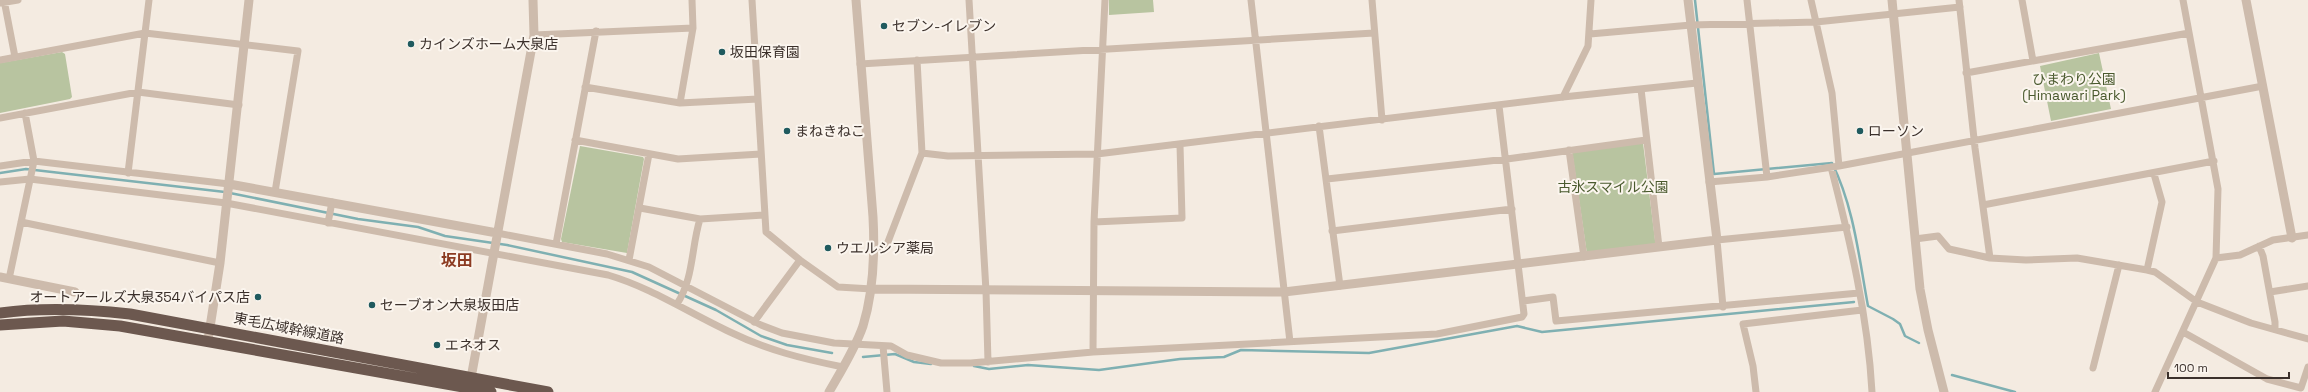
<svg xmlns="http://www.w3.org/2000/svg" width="2308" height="392" viewBox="0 0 2308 392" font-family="'Space Grotesk','Noto Sans JP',sans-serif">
  <rect width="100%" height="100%" fill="#f4ebe1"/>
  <!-- green -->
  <path fill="#b8c4a0" d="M 1109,0 L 1153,0 L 1154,12 L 1109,15 Z
    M 62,52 L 65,54 L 72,97 L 70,99 L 0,113 L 0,63 Z
    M 2099,53 L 2111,109 L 2051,121 L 2040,66 Z
    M 1643,143 L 1656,248 L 1587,254 L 1572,151 Z
    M 580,146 L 643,157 L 644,159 L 627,253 L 562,242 L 561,239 Z"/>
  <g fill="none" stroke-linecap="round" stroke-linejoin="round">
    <!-- stream -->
    <path stroke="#7fb0b2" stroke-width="2.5" d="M 1695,0 L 1714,174 L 1832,163 C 1854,207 1859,258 1868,306 L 1893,319 L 1900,324 L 1905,336 L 1919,343
      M 0,173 L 26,169 L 225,192
      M 230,193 L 358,219 L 418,227 L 445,236 L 507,245 L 632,272 L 716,310 L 761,336 L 787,345 L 832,353
      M 863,357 L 895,354 L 914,362 L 931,364
      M 974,366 L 989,369 L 1028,365 L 1099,370 L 1180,359 L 1224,357 L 1241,350 L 1369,353 L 1517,326 L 1542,332 L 1854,302
      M 1952,375 L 2015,392"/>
    <!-- minor -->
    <path stroke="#cdbbac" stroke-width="7" d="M 4,0 L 15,57
      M 752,0 L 766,232 L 800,260 L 838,287 L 872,289
      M 969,0 L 986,291 L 988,362
      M 1251,0 L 1290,342
      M 1372,0 L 1382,120
      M 1747,0 L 1767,177
      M 1811,0 L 1832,93 L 1839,166
      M 1959,0 L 1975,148 L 1990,258
      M 2022,0 L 2033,61
      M 0,3 L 18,0
      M 1590,34 L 1691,25 L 1816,22 L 1960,7
      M 534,35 L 693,28
      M 0,60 L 145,33 L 298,51 L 275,192
      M 860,64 L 1374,33
      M 1966,73 L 2189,33
      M 585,87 L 680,103 L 758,99
      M 1641,89 L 1659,247
      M 1563,97 L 1588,46 L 1591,0
      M 680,103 L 693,28 L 692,0
      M 0,118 L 138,92 L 239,105
      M 1319,126 L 1340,286
      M 575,140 L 678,159 L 761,154
      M 1569,150 L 1584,257
      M 922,153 L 948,156 L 1097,154 L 1563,97 L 1697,83
      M 0,166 L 34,161 L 229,184
      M 1831,167 C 1850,241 1868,316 1872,392
      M 128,173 L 149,0
      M 1327,179 L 1507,159 L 1646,140
      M 0,182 L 30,179 L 226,203 L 608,275 C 652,288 689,313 730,332 C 767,350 803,359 843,367
      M 1709,182 L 1767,177 L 1839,166 L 2263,86
      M 1983,205 L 2214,161
      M 640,208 L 700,219 L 764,215
      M 21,222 L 220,263
      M 1094,222 L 1182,218 L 1180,145
      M 328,223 L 332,202
      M 1332,231 L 1512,209
      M 497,233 L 607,254 L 649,267 L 761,325 L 782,333 L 834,343 L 891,346 L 907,355 L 941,363 L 971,363 L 1093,352 L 1437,334 L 1522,317 L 1524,314 L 1499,106
      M 1915,239 L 1938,236 L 1949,249 L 1990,258 L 2026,260 L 2077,258 L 2147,270 L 2155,272 L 2197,302 L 2251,323 L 2308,339
      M 556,244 L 596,31
      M 2259,246 L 2263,256 L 2275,322 L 2275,329
      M 874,248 L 886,247 L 922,153 L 917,60
      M 2216,258 L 2240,255 L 2273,240 L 2308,235
      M 629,260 L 649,154
      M 2147,270 L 2162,202 L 2154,174
      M 9,279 L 34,161 L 25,113
      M 2270,292 L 2308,286
      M 1523,301 L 1553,297 L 1556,321 L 1859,293
      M 677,304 C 694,278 691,248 700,219
      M 1723,307 L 1717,240 L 1847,227
      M 754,322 L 800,260
      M 2183,332 L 2267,379 L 2301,388 L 2308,367
      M 883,346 L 887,392
      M 1093,352 L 1094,222 L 1105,0
      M 2093,368 L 2119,265
      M 1756,392 L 1753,366 L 1743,324 L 1862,310
      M 2155,392 L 2216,258 L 2218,189 L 2183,0"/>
    <!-- tertiary -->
    <path stroke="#cdbbac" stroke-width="9" d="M 1892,0 L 1920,289 L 1928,330 L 1944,392
      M 2246,0 L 2292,238
      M 229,184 L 497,233
      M 0,277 L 75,292
      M 872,289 L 1284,292 L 1717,240 L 1688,0
      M 208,340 L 220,263 L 249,0
      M 471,378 L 534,35 L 533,0
      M 829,392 C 841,371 855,349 863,326 C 874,290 875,254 873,217 L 856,0"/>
    <!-- trunk -->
    <path stroke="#6c584f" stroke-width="11" d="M 0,313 C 44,307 86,309 130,314 L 548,392
      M 0,325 L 63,321 L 120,326 L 491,392"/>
  </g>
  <!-- markers -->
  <g fill="#1f5a5e" stroke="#fbf5ee" stroke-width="1.5">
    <circle cx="884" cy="26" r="4"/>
    <circle cx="411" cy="44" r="4"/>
    <circle cx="722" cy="52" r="4"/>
    <circle cx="787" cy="131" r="4"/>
    <circle cx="1860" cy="131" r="4"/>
    <circle cx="828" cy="248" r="4"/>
    <circle cx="258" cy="297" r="4"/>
    <circle cx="372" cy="305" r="4"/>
    <circle cx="437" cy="345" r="4"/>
  </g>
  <g text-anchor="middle" stroke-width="4" stroke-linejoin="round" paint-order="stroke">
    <!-- poi labels -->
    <g font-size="14" fill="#3b302b" stroke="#fbf5ee" text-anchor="start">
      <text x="892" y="31">セブン-イレブン</text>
      <text x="419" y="49">カインズホーム大泉店</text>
      <text x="730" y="57">坂田保育園</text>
      <text x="795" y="136">まねきねこ</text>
      <text x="1868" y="136">ローソン</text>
      <text x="836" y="253">ウエルシア薬局</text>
      <text x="250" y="302" text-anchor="end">オートアールズ大泉354バイパス店</text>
      <text x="380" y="310">セーブオン大泉坂田店</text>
      <text x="445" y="350">エネオス</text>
    </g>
    <!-- park labels -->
    <g font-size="14" fill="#4a5a2e" stroke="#fbf5ee">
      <text x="2074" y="84">ひまわり公園<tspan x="2074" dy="16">(Himawari Park)</tspan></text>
      <text x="1613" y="192">古氷スマイル公園</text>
    </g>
    <!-- street labels -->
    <g font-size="14" fill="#3b302b" stroke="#fbf5ee">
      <text transform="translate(289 328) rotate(11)" y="5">東毛広域幹線道路</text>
    </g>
    <!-- quarter labels -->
    <g font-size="16" font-weight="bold" fill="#8c3b22" stroke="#fbf5ee">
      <text x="457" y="266">坂田</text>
    </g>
  </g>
  <!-- scale -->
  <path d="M2168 372v6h121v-6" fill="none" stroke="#3b302b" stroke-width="2"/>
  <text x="2174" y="372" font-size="12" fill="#3b302b" stroke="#fbf5ee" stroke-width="3" paint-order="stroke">100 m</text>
</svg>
